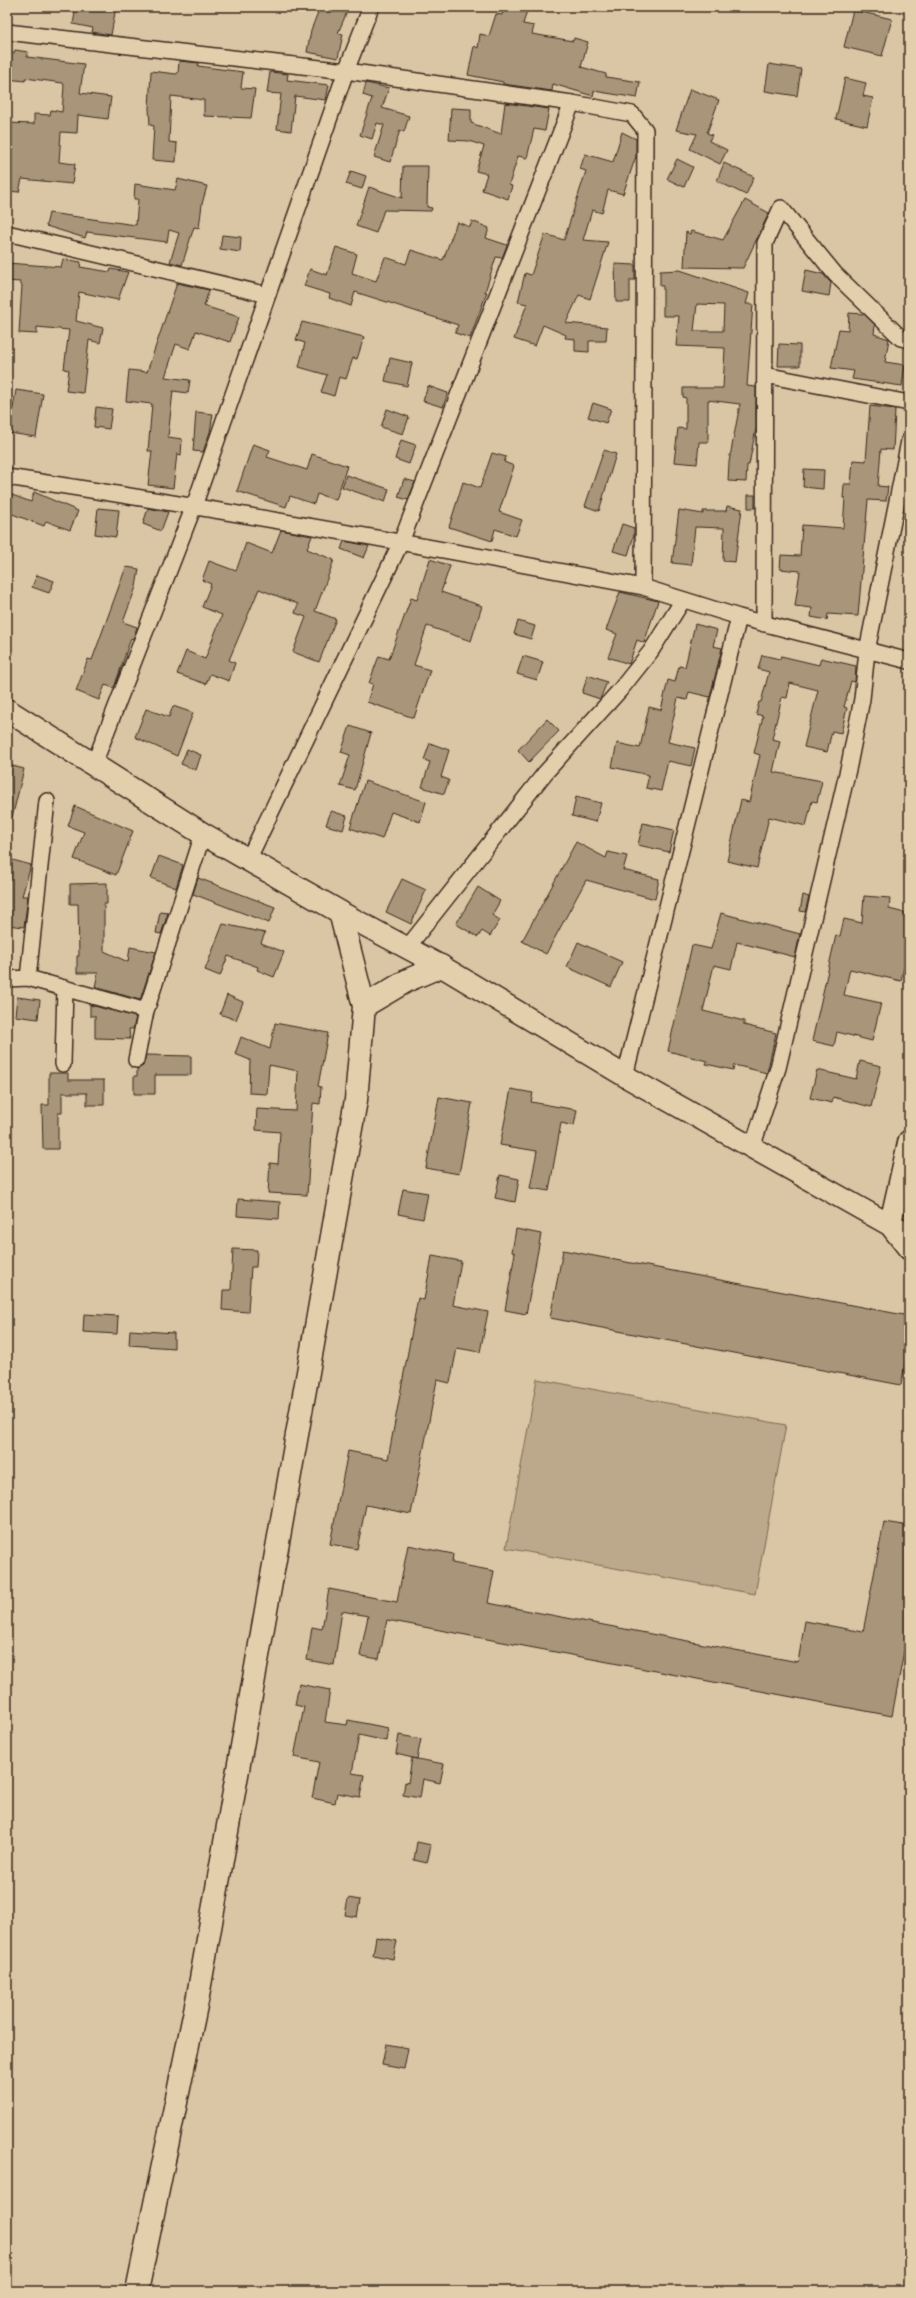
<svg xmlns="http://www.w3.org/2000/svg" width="916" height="2298" viewBox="0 0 916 2298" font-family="Mali,sans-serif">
  <rect width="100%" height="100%" fill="#dac5a4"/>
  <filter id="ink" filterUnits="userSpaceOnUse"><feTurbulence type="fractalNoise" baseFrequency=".025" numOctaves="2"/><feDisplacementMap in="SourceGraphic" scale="8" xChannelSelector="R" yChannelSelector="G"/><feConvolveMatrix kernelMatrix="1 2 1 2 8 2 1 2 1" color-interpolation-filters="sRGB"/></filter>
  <g filter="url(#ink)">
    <!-- green -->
    <path fill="#bca88b" stroke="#7c6954" d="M 537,1379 L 786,1425 L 755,1594 L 506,1548 Z"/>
    <!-- building -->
    <path fill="#a8957a" stroke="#3b2a1e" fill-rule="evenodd" d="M 76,7 L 116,7 L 111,35 L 92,32 L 93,28 L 73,24 Z
      M 320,7 L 349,7 L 338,33 L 343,34 L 338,58 L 307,52 L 311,30 Z
      M 504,7 L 528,7 L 523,24 L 534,26 L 532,34 L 573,41 L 574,38 L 588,42 L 581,67 L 606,74 L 606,77 L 640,82 L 637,98 L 594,91 L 593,96 L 553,84 L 552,91 L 503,84 L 503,82 L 468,75 L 474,46 L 478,48 L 480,34 L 489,36 L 496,14 L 502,15 Z
      M 853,10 L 892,19 L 882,56 L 844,47 Z
      M 15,50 L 28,52 L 27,57 L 84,64 L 80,93 L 111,97 L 108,119 L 78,115 L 77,133 L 61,132 L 59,162 L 75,164 L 72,184 L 22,179 L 19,192 L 7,191 L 7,123 L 34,124 L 34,114 L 50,115 L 51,110 L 62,112 L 64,86 L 63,83 L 25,78 L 25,81 L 7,79 L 7,52 L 14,53 Z
      M 179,61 L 199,63 L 198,66 L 243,72 L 241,88 L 255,89 L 251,118 L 204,116 L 204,100 L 171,96 L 169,142 L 177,143 L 176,162 L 152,160 L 154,126 L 150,125 L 149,108 L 151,71 L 176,74 L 178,73 Z
      M 769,64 L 801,69 L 797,96 L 765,91 Z
      M 270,72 L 288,74 L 287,80 L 329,85 L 326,100 L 295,96 L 291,131 L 277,129 L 281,94 L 267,93 Z
      M 845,78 L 866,83 L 863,96 L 873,98 L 867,126 L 836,119 Z
      M 366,83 L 389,88 L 382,108 L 409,116 L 404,132 L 400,130 L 390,162 L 374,157 L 384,125 L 377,123 L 372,139 L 360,135 L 372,98 L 363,95 Z
      M 690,89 L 719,100 L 707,133 L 712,135 L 709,141 L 727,150 L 720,164 L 690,149 L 697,134 L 676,130 Z
      M 505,103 L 549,109 L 545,131 L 534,129 L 527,158 L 518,156 L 509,185 L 512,186 L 508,199 L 482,190 L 487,174 L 476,171 L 484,146 L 469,141 L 449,140 L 451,108 L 471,109 L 471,123 L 501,134 Z
      M 622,132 L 636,139 L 636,156 L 623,194 L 608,190 L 602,213 L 592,210 L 583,240 L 608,242 L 590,299 L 579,295 L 566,323 L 607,327 L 606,341 L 589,341 L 589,352 L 575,351 L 575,339 L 565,338 L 566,335 L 543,325 L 535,346 L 514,339 L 527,304 L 518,302 L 525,273 L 531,275 L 545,234 L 564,240 L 586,171 L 580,169 L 585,154 L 613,162 Z
      M 677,159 L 693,167 L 684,187 L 667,179 Z
      M 724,163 L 754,177 L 746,195 L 717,181 Z
      M 403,166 L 428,166 L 427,207 L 432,208 L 431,211 L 384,210 L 376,233 L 356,226 L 369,187 L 402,198 Z
      M 351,171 L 366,176 L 362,189 L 346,184 Z
      M 178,179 L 207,186 L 202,204 L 199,228 L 194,227 L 182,265 L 170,262 L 179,233 L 169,230 L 167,242 L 87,232 L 85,238 L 46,226 L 49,213 L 136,225 L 138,199 L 134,199 L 135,184 L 175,190 Z
      M 745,200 L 769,213 L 743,268 L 684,267 L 686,232 L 690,234 L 691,231 L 723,240 Z
      M 472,221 L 489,228 L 486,238 L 507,245 L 502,258 L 496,257 L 485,292 L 487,292 L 470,338 L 455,333 L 458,325 L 390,303 L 355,292 L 351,306 L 329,298 L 330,294 L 304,286 L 310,269 L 327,275 L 336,247 L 357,254 L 352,273 L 376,281 L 385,257 L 406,264 L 411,250 L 443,260 L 457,222 L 470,227 Z
      M 222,235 L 241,237 L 240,252 L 220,249 Z
      M 63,259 L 81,262 L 80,267 L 110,272 L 111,269 L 128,272 L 118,300 L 79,292 L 76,321 L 103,328 L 100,343 L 89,340 L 83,393 L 66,391 L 69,370 L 64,369 L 69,330 L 37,327 L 37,334 L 19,333 L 22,285 L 20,284 L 20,282 L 7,281 L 7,263 L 61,267 Z
      M 615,264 L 635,265 L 635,280 L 630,280 L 630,302 L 616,302 Z
      M 680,270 L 749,293 L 746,304 L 753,304 L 747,386 L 756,387 L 756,428 L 749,465 L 747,465 L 746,482 L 728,481 L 729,462 L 740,404 L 708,400 L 708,442 L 699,442 L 697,464 L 674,462 L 678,428 L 686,429 L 686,398 L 683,397 L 683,388 L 723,388 L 725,348 L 676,346 L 679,316 L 663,316 L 663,286 L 660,286 L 660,271 ZM 697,304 L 724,305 L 723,331 L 694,331 Z
      M 806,270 L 823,274 L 831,283 L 829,296 L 802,291 Z
      M 177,283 L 209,290 L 204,306 L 239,317 L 230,342 L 196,331 L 190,349 L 176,344 L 165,377 L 190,380 L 188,393 L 173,391 L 168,437 L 182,439 L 181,455 L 177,454 L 173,488 L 148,485 L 152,451 L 148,451 L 152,404 L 126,401 L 129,370 L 147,372 Z
      M 849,313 L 864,314 L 875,325 L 874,334 L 889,339 L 885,362 L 905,365 L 902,386 L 852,379 L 854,371 L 831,368 L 839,329 L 848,330 Z
      M 302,322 L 364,337 L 357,359 L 353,358 L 346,379 L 339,377 L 334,396 L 321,392 L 327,375 L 299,367 L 305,343 L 296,340 Z
      M 779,344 L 800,345 L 800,366 L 778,366 Z
      M 390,358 L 412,363 L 407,386 L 385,381 Z
      M 428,386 L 448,393 L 443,407 L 423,401 Z
      M 16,390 L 43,394 L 36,437 L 9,433 Z
      M 593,403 L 611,409 L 606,423 L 588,417 Z
      M 870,406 L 895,409 L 894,432 L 893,450 L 881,449 L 878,486 L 888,487 L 886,501 L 868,500 L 858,616 L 828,614 L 827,620 L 811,617 L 812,608 L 795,606 L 800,571 L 780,569 L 781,555 L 800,556 L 802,525 L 843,528 L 845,498 L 843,498 L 844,484 L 851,484 L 853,460 L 866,461 Z
      M 96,407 L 112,409 L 109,429 L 94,427 Z
      M 387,409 L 409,417 L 403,434 L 381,427 Z
      M 196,412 L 213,414 L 210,432 L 203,452 L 193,451 Z
      M 401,440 L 416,445 L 409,464 L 395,459 Z
      M 253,444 L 270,450 L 267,457 L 307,470 L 312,454 L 347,466 L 336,500 L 317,494 L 314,504 L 290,496 L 286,507 L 237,491 Z
      M 604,450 L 616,454 L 599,511 L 585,506 Z
      M 492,453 L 506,457 L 504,462 L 514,466 L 499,512 L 522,520 L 516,536 L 495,529 L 492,541 L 449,527 L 463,482 L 480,488 Z
      M 804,469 L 824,470 L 823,489 L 803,487 Z
      M 346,475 L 389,489 L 385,502 L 342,487 Z
      M 404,479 L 415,482 L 408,500 L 398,497 Z
      M 34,492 L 78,511 L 70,530 L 46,521 L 44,526 L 7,512 L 7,493 L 31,502 Z
      M 748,495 L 755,495 L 755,508 L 748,508 Z
      M 727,506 L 742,509 L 735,562 L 723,561 L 724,528 L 695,527 L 691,565 L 672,563 L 679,510 L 703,514 L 703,511 L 726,511 Z
      M 98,508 L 119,510 L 116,537 L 95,534 Z
      M 148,508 L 168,512 L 161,531 L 143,524 Z
      M 622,524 L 634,528 L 634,535 L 628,555 L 613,551 Z
      M 281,530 L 312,536 L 307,549 L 334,560 L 315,611 L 336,619 L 319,662 L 293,652 L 306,617 L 295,613 L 298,604 L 259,589 L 229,660 L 235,663 L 229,681 L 210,674 L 206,684 L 177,674 L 186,651 L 205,659 L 222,615 L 202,607 L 211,584 L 202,580 L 209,561 L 236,571 L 246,543 L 272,553 Z
      M 344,541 L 369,546 L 364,558 L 341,549 Z
      M 430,559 L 450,566 L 441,592 L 482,606 L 471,641 L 427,626 L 414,665 L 430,670 L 414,718 L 367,702 L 373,684 L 369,683 L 379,656 L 389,659 L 411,598 L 417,600 Z
      M 126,567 L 139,569 L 136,587 L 123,622 L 137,627 L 133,639 L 131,638 L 114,688 L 105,685 L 99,700 L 76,691 L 88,659 L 92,660 Z
      M 37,575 L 54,581 L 49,593 L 32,587 Z
      M 620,592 L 658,601 L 644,643 L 637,640 L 629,664 L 608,657 L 617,634 L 606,630 Z
      M 518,621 L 535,626 L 531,639 L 514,634 Z
      M 695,624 L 717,630 L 713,646 L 722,648 L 710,697 L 689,692 L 687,700 L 678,698 L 668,742 L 695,748 L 691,766 L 668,761 L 661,791 L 646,788 L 649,775 L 612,767 L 617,743 L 640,748 L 649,707 L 661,710 L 668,680 L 675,682 L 679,666 L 685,667 Z
      M 762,655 L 780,659 L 781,656 L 819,665 L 821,658 L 856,666 L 855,682 L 851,681 L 844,707 L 847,708 L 841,733 L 832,731 L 827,752 L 804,747 L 818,690 L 790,683 L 787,698 L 782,697 L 772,739 L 780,741 L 773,772 L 822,781 L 817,802 L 812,801 L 806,826 L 769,817 L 757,868 L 727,861 L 741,800 L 749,802 L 760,755 L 754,753 L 763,716 L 756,714 L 759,702 L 761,702 L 769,672 L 758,669 Z
      M 523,656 L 543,662 L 537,680 L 517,674 Z
      M 588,675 L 607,682 L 600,699 L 582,693 Z
      M 173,706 L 193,713 L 177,756 L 135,737 L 146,709 L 169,717 Z
      M 547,719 L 559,731 L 529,762 L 518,750 Z
      M 350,726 L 371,733 L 355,790 L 340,786 L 350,755 L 341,752 Z
      M 430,743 L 449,750 L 441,777 L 449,780 L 444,794 L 422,787 L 430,762 L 424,760 Z
      M 187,749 L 201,755 L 196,770 L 181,764 Z
      M 9,765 L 24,769 L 12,818 L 7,818 L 7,774 Z
      M 365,781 L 426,802 L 420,822 L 391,812 L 382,839 L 350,828 Z
      M 576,797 L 601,803 L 596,822 L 572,816 Z
      M 75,806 L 133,831 L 116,875 L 74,859 L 84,832 L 68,826 Z
      M 331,811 L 347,816 L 343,830 L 326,825 Z
      M 643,823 L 674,830 L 669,852 L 638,845 Z
      M 576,842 L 606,858 L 608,852 L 627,856 L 623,870 L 659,879 L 655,899 L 586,880 L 546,954 L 522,941 Z
      M 159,856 L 183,865 L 176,888 L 151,878 Z
      M 9,859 L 31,865 L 22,896 L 28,896 L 24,927 L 7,925 L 7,868 Z
      M 198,878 L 275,907 L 269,923 L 193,894 Z
      M 402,879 L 426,890 L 411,924 L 386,912 Z
      M 107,883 L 107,904 L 104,904 L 104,951 L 128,962 L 130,947 L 156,952 L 140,1000 L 95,987 L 98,973 L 77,973 L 77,956 L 79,956 L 78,904 L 70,904 L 70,884 Z
      M 478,887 L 500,901 L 492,915 L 500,920 L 490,936 L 482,931 L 478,937 L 456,924 Z
      M 803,895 L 809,897 L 805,912 L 800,911 Z
      M 864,896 L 890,898 L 889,909 L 909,914 L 909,944 L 901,981 L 850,969 L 844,995 L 881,1003 L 872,1041 L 837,1032 L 834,1046 L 812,1041 L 836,935 L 840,936 L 844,919 L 862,923 Z
      M 160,912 L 168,913 L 161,934 L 156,933 Z
      M 721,913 L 800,934 L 795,957 L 737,942 L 731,969 L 714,965 L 703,1011 L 744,1021 L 744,1025 L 776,1033 L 767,1073 L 734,1065 L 733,1070 L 706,1064 L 707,1061 L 668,1051 L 692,945 L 711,949 Z
      M 223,924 L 265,933 L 261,943 L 284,952 L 274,977 L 257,970 L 258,967 L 228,956 L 220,976 L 205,970 Z
      M 578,942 L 622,962 L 611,987 L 567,967 Z
      M 227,995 L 243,1002 L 236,1020 L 220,1014 Z
      M 17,997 L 40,1000 L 38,1019 L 15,1016 Z
      M 90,1005 L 136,1017 L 133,1029 L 129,1029 L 130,1039 L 95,1038 L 95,1016 L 90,1016 Z
      M 275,1023 L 328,1033 L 318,1086 L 321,1087 L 320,1104 L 313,1103 L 307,1195 L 268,1193 L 270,1163 L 278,1164 L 280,1132 L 256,1130 L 257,1109 L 296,1111 L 298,1071 L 269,1065 L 267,1094 L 249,1093 L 250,1060 L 235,1054 L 241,1037 L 270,1049 Z
      M 146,1055 L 191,1056 L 191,1075 L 155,1075 L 155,1094 L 134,1094 L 134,1076 L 137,1076 L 137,1069 L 143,1066 Z
      M 860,1061 L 881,1066 L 871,1107 L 833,1097 L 832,1103 L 810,1098 L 817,1070 L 856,1079 Z
      M 49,1073 L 68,1073 L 68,1080 L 104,1080 L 104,1105 L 87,1105 L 87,1093 L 62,1093 L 62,1113 L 58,1113 L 58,1149 L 43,1149 L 42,1105 L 49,1105 Z
      M 511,1089 L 533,1093 L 531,1102 L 577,1110 L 574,1126 L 561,1123 L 549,1191 L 530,1188 L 537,1151 L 500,1145 Z
      M 439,1097 L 472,1103 L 459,1174 L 426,1168 Z
      M 500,1175 L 519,1179 L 515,1202 L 495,1198 Z
      M 403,1189 L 428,1193 L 423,1219 L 398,1214 Z
      M 238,1199 L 280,1202 L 279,1219 L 237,1216 Z
      M 516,1229 L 541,1234 L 526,1314 L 505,1310 L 515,1253 L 512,1252 Z
      M 233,1249 L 257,1250 L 256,1267 L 251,1267 L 248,1312 L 222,1310 L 223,1290 L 231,1290 Z
      M 563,1250 L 909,1316 L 909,1344 L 901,1385 L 550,1318 Z
      M 432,1256 L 461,1261 L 453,1305 L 488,1312 L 480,1352 L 457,1348 L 450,1383 L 437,1380 L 411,1514 L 366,1505 L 357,1549 L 330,1544 L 348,1451 L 388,1459 L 418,1298 L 424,1300 Z
      M 84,1314 L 118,1316 L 117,1334 L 83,1332 Z
      M 130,1330 L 174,1333 L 174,1348 L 129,1345 Z
      M 884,1522 L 909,1526 L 909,1624 L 892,1716 L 387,1620 L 379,1659 L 360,1656 L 368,1616 L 342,1611 L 334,1665 L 307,1660 L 312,1627 L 322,1629 L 329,1589 L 397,1602 L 408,1545 L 453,1554 L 452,1563 L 494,1571 L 488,1603 L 798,1662 L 805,1621 L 863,1632 Z
      M 299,1684 L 330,1690 L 325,1722 L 347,1725 L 348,1720 L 388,1728 L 386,1741 L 359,1735 L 352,1773 L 364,1775 L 360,1797 L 337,1793 L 335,1803 L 312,1798 L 319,1762 L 294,1757 L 304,1707 L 295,1705 Z
      M 399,1735 L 421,1739 L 417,1759 L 396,1754 Z
      M 412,1758 L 444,1764 L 440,1783 L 423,1779 L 420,1798 L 403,1795 L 405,1782 L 408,1783 Z
      M 417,1842 L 431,1845 L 427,1863 L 414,1860 Z
      M 348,1898 L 360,1900 L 357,1917 L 345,1915 Z
      M 376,1937 L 397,1941 L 393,1959 L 373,1955 Z
      M 386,2044 L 408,2048 L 404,2069 L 382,2065 Z"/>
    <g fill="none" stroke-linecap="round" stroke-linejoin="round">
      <defs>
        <path id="street" d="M 7,32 L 346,71 L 572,103
          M 7,233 L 268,295
          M 765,375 L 909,403
          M 7,477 C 220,509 432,547 643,587
          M 764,624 L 765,243 L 781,208 L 835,274 L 901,338 L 909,340
          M 94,764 L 194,506 L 346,71 L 371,7
          M 248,860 L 401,542 L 572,103 L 632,114 L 645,130 L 643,587 L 739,617 L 909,661
          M 407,948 L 545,773 L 620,690 L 651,651 L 683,600
          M 28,978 L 47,801
          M 7,979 L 28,978 L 146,1011
          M 136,1060 L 146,1011 L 203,834
          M 63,1064 L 65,988
          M 625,1076 L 739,617
          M 752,1148 L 778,1068 L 849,765 L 862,699 L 867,651 L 909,441"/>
        <path id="secondary" d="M 340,912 L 441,966 L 625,1076 L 890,1225 L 909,1232
          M 890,1225 L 909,1141
          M 890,1225 L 909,1249"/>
        <path id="primary" d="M 7,710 L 203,834 L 340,912 L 364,1006 L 356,1100 L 198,1996 L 137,2291
          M 364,1006 L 408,980 L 441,966"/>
      </defs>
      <!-- street casing -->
      <use href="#street" stroke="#3b2a1e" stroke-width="18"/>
      <!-- secondary casing -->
      <use href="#secondary" stroke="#3b2a1e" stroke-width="24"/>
      <!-- primary casing -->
      <use href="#primary" stroke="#3b2a1e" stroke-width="25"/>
      <!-- street -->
      <use href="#street" stroke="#e4cfad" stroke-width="15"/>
      <!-- secondary -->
      <use href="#secondary" stroke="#e4cfad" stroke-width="21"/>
      <!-- primary -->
      <use href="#primary" stroke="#e4cfad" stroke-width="22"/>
    </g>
  </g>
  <!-- margin -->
  <rect width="916" height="2298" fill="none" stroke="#e4cfad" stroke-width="24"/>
  <rect x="12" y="12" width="892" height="2274" fill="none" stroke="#3b2a1e" stroke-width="1.5" filter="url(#ink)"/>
</svg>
